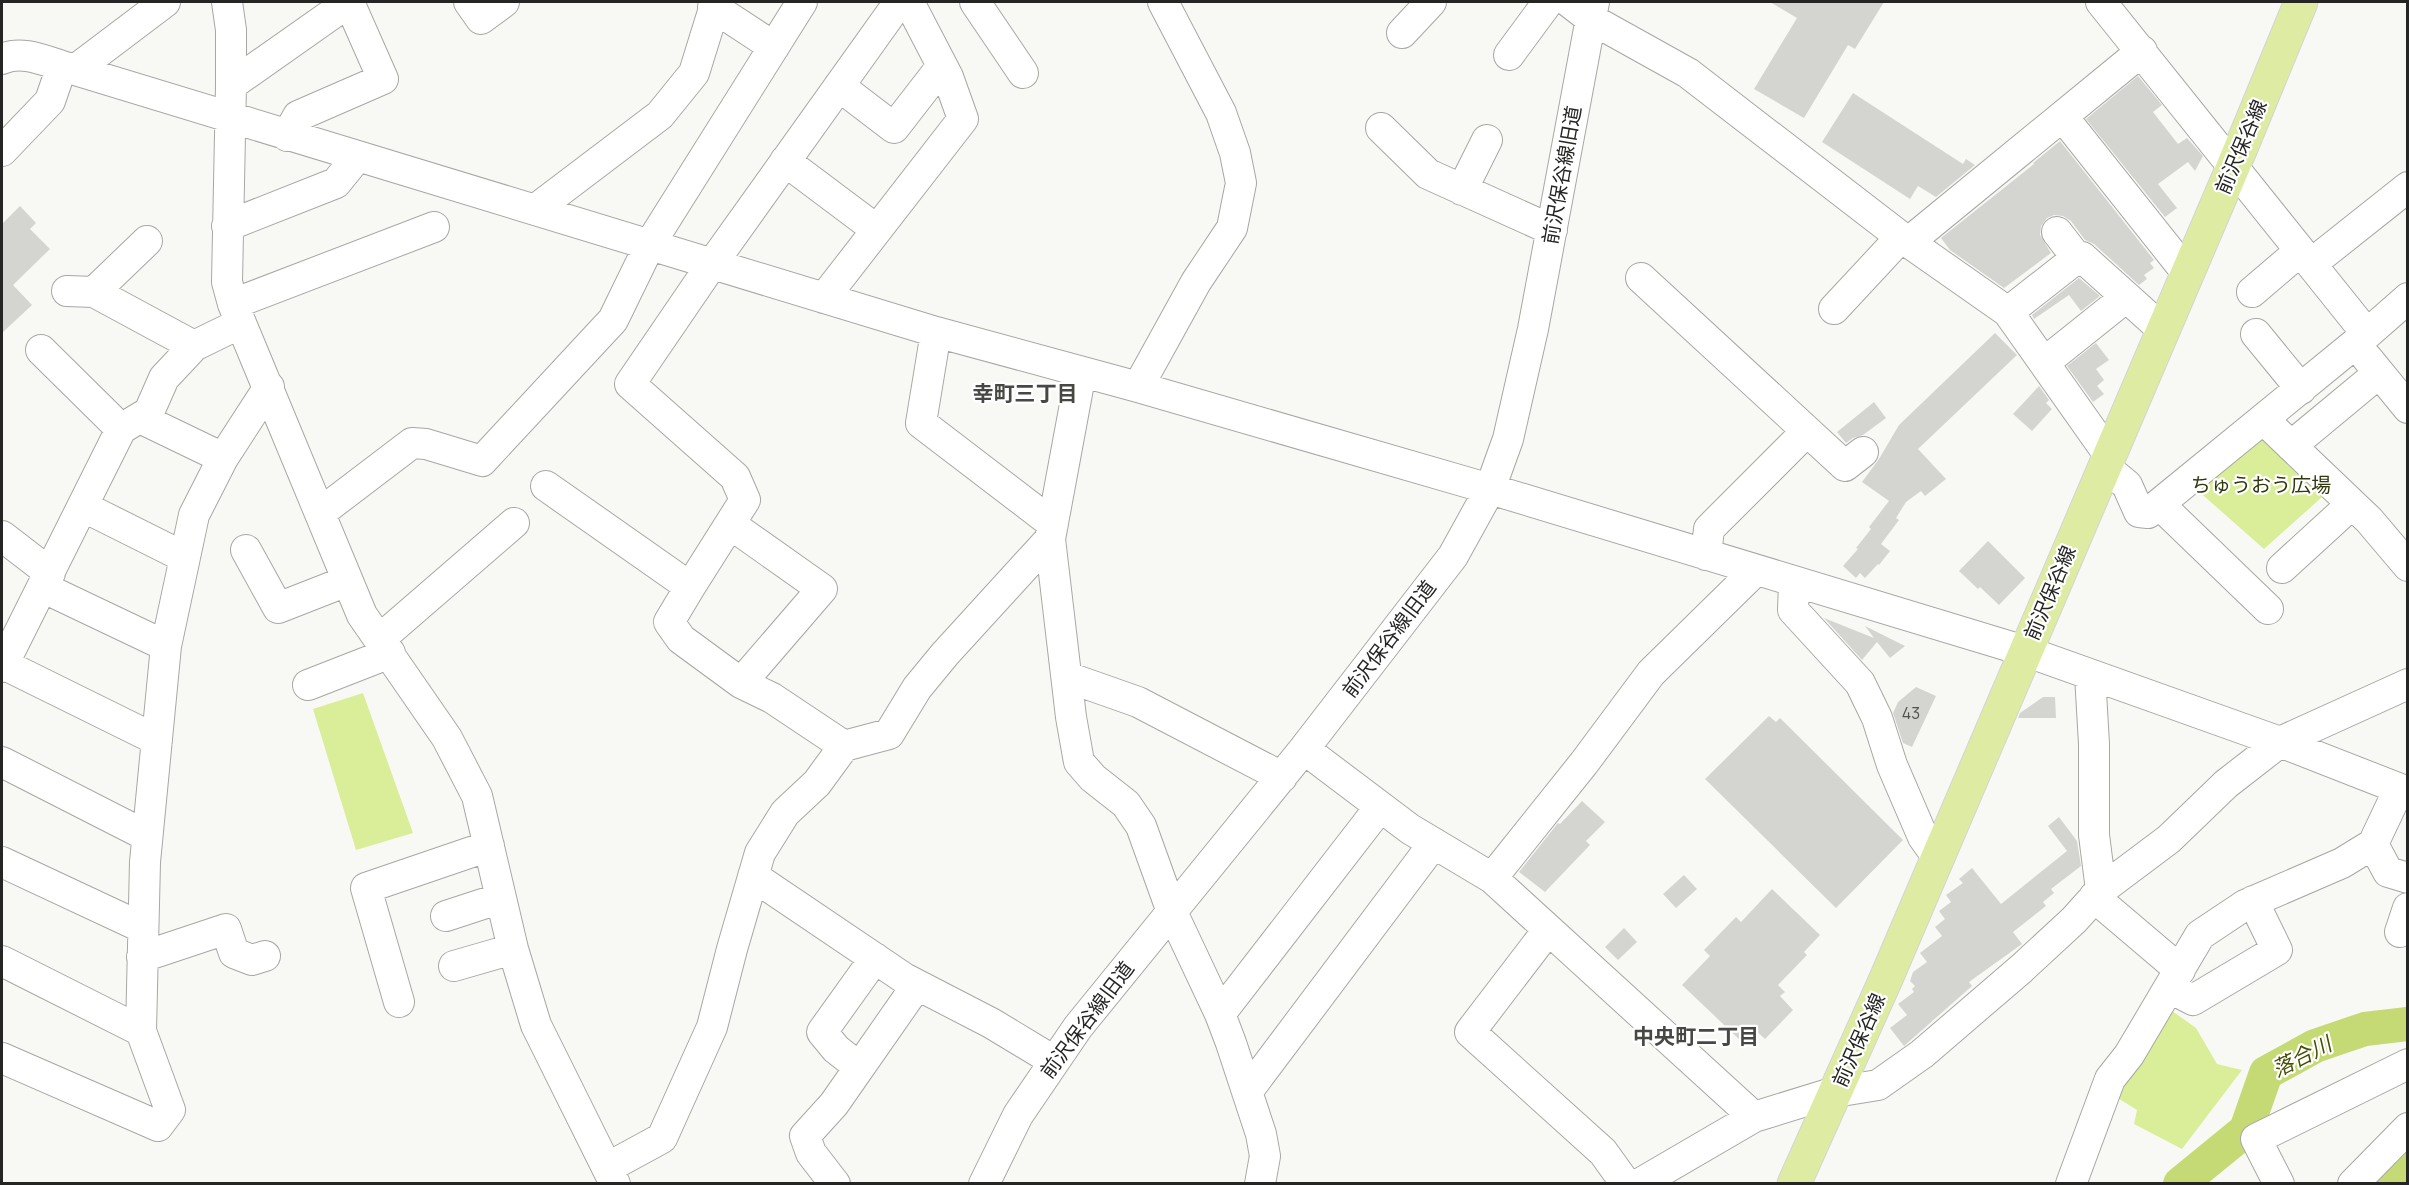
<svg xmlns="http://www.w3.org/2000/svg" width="2409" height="1185" viewBox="0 0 2409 1185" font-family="Manrope,'Noto Sans JP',sans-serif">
  <rect width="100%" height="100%" fill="#f8f9f4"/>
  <!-- green -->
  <path fill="#daed98" d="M 2264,425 L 2331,489 L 2264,549 L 2188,482 Z
    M 363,693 L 413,833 L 356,850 L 313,709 Z
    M 2165,1006 L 2196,1028 L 2217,1064 L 2242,1070 L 2182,1149 L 2134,1124 L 2137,1110 L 2113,1095 Z"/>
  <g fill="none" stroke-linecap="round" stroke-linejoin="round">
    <!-- river -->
    <path stroke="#c5da74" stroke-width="34" d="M 2180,1184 L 2246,1130 L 2266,1073 L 2315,1046 L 2365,1029 L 2408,1024
      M 2387,1184 L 2408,1164"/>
  </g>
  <!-- building -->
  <path fill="#d4d5d1" d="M 1770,2 L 1884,2 L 1855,49 L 1848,45 L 1804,118 L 1754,89 L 1797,18 Z
    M 2138,76 L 2162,105 L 2153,112 L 2178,144 L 2187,138 L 2203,156 L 2195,171 L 2188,162 L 2158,184 L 2177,208 L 2165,217 L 2086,119 Z
    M 1853,93 L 1963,164 L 1966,159 L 1975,165 L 1936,197 L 1918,186 L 1910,199 L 1822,142 Z
    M 2060,141 L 2154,260 L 2150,263 L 2154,268 L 2144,275 L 2147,279 L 2139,285 L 2094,244 L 2085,240 L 2071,221 L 2063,216 L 2054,215 L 2047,218 L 2041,226 L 2040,235 L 2051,253 L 2004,288 L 1950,250 L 1941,238 L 2034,164 L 2033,163 Z
    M 20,206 L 36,223 L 30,229 L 50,249 L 13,285 L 32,305 L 2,333 L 2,224 Z
    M 2079,278 L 2100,296 L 2081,311 L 2069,295 L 2034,319 L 2032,315 Z
    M 1995,333 L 2017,355 L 1918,449 L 1946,479 L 1925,496 L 1921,491 L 1906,502 L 1896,518 L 1899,520 L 1881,544 L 1890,551 L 1879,565 L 1878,564 L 1865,578 L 1860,573 L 1856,578 L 1843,566 L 1858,549 L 1856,548 L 1871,529 L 1869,527 L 1889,501 L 1862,482 L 1879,459 L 1899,425 Z
    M 2096,343 L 2109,360 L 2096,369 L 2104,380 L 2097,386 L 2104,394 L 2093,402 L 2067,366 Z
    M 2039,386 L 2049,400 L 2046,403 L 2052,409 L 2032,431 L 2013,414 Z
    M 1874,402 L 1886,418 L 1863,435 L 1853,438 L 1846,443 L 1837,432 Z
    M 1988,541 L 2025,578 L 1999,605 L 1980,587 L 1978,589 L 1959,571 Z
    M 1824,618 L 1874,638 L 1865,626 L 1905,646 L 1890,658 L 1877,642 L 1862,660 Z
    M 1916,687 L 1936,696 L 1912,747 L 1903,743 L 1893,713 L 1898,702 Z
    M 2043,697 L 2055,697 L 2056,718 L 2018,718 L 2020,713 Z
    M 1769,716 L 1776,722 L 1780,718 L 1903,840 L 1836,908 L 1705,779 Z
    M 1582,801 L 1605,822 L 1586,841 L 1590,845 L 1545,892 L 1519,872 L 1558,823 L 1560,824 Z
    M 2059,817 L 2077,841 L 2081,866 L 2051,889 L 2054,893 L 2043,902 L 2046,906 L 2013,932 L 2022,944 L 1969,982 L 1972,986 L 1904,1046 L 1890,1028 L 1907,1015 L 1898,1004 L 1914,992 L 1912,989 L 1915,986 L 1910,981 L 1913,972 L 1927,962 L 1920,953 L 1942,936 L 1935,927 L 1945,919 L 1939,911 L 1951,902 L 1946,895 L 1963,883 L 1959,879 L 1972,868 L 2001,904 L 2067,851 L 2048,826 Z
    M 1684,875 L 1697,889 L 1676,908 L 1663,894 Z
    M 1772,889 L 1820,935 L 1804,952 L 1807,955 L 1778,985 L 1785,992 L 1780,996 L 1793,1010 L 1765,1039 L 1753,1028 L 1741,1041 L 1682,985 L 1710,956 L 1704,950 L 1736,917 L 1741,922 Z
    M 1624,928 L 1637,942 L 1618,960 L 1605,947 Z"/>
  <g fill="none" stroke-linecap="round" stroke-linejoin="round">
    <defs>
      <path id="minor" d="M 227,2 L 231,30 L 231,85 L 227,282 L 233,304 L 362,615 L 447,738 L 477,796 L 513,949 L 536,1025 L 615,1184
        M 469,2 L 481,19 L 504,2
        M 975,2 L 1023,73
        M 1569,2 L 1591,19 L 1688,73 L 1901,237 L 2008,312 L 2109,455
        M 2101,2 L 2367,334
        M 713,7 L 774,47
        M 1402,33 L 1431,2
        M 1509,55 L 1548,2
        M 2,59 C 21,50 43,60 62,66 L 936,332 L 1138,387 L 1490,489 L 2025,651 L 2280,742 L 2408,792
        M 75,70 L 165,2
        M 231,85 L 349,2 L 383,79 L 298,116 L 287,136
        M 839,86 L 894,128 L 942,66
        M 2063,117 L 2187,273
        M 1381,128 L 1428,174 L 1552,230
        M 2,151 L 50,101 L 62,66
        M 785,161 L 877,230
        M 1462,190 L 1487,140
        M 536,209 L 660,115 L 694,73 L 716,2
        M 227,226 L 336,183 L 357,157
        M 2057,232 L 2077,258 L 2082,257 L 2162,329
        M 1910,241 L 2142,51
        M 2311,264 L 2408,187
        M 1641,278 L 1845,466 L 1863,452
        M 67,291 L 94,292 L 194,346
        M 94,292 L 147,241
        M 2252,292 L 2300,251
        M 824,298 L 963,119 L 948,77 L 909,2
        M 233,304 L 434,227
        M 1834,309 L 1901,237
        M 2008,312 L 2077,258
        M 936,332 L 921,423 L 1053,524
        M 2256,334 L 2301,389
        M 41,350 L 121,429
        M 2367,358 L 2408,408
        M 2045,362 L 2125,298
        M 1081,372 L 1050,539 L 1071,717 L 1079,762 L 1093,778 L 1126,804 L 1141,826 L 1172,912 L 1220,1014 L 1231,1043 L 1261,1134 L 1265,1156 L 1260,1184
        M 1138,387 L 1196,282 L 1232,228 L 1241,183 L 1235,153 L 1221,113 L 1163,2
        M 140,418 L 223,458
        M 2264,420 L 2369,520 L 2408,566
        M 2291,446 L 2379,373
        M 2104,466 L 2127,485 L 2139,512 L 2148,513 L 2367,334 L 2408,298
        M 546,486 L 690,587 L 745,500 L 735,477 L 630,384 L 712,264 L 897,5 L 911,2
        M 2159,504 L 2268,609
        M 84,507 L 184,557
        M 320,513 L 412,443 L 426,444 L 482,461 L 613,320 L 650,244 L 802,2
        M 730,524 L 822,589 L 741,683
        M 2,536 L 50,573
        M 246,550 L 278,608 L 347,581
        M 1706,555 L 1709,529 L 1807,431
        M 2282,568 L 2352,504
        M 1794,582 L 1793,610 L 1860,683 L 1877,718 L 1892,765 L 1923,837 L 1938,858
        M 42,587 L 166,646
        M 690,587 L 669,622 L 681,639 L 741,683 L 772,698 L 844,746
        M 380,639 L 514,523
        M 3,664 L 157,740
        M 2,667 L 121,429 L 149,412 L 164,378 L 194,346 L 241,323
        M 2090,675 L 2094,744 L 2094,835 L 2101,890
        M 1067,677 L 1138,702 L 1282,777
        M 308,685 L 390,653
        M 1304,749 L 1410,829 L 1492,878 L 1754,1117
        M 2,762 L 147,836
        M 2373,844 L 2388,872 L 2408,878
        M 2,862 L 143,928
        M 753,876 L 904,978 L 991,1023 L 1054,1061
        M 1492,878 L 1584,763 L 1651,673 L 1756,570
        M 2094,897 L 2180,970
        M 446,916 L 501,898
        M 1548,930 L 1470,1032 L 1603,1152 L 1626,1184
        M 2400,932 L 2408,908
        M 142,957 L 226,929 L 234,953 L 252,960 L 265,956
        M 2,961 L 141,1031
        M 454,966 L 513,949
        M 2170,988 L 2193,1000 L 2277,950 L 2253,901
        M 399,1002 L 366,888 L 489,846
        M 1220,1014 L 1380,807
        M 2,1058 L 158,1126 L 170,1110 L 141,1031 L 145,862 L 166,646 L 194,515 L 223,458 L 269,387
        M 859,1067 L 836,1049 L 822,1032 L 875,958
        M 1247,1092 L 1434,843
        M 607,1168 L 662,1138 L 712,1027 L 732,949 L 760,853 L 785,813 L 817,783 L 844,746 L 889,734 L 917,688 L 945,654 L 1050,539
        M 835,1184 L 811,1153 L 805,1136 L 834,1104 L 917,985
        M 984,1184 L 1018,1115 L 1078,1027 L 1304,749 L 1453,556 L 1490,489 L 1508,439 L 1533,329 L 1594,2
        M 1639,1184 L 1754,1117 L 1835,1092 L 1878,1085 L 1922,1054 L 2021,969 L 2074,920 L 2101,890 L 2169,839 L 2226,784 L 2280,742 L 2408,684
        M 2071,1184 L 2110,1079 L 2129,1055 L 2200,935 L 2245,905 L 2342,863 L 2373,844 L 2399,789
        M 2279,1184 L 2256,1139 L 2408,1064
        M 2353,1184 L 2408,1128"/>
      <path id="major" d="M 1794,1184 L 1885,981 L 2233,167 L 2301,2"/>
    </defs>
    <!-- minor casing -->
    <use href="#minor" stroke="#a7a8a4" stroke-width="32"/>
    <!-- major casing -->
    <use href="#major" stroke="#d3d4d3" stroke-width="35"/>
    <!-- minor -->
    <use href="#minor" stroke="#fff" stroke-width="30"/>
    <!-- major -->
    <use href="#major" stroke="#deeca3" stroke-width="33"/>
  </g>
  <g text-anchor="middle" stroke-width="4.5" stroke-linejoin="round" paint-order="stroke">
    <!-- number labels -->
    <g font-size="16" fill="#51524f">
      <text x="1911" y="719">43</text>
    </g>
    <!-- street labels -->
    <g font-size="20" fill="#252624" stroke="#fff">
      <text transform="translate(2241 147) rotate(-67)" y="7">前沢保谷線</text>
      <text transform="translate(1562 175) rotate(-80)" y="7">前沢保谷線旧道</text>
      <text transform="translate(2050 593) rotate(-67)" y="7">前沢保谷線</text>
      <text transform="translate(1389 639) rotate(-53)" y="7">前沢保谷線旧道</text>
      <text transform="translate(1087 1020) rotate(-53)" y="7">前沢保谷線旧道</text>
      <text transform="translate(1859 1040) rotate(-66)" y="7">前沢保谷線</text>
    </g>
    <!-- park labels -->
    <g font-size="20" fill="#30380d" stroke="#fff">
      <text x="2261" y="492">ちゅうおう広場</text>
    </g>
    <!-- neighbourhood labels -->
    <g font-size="21" font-weight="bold" fill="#474844" stroke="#fff">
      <text x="1025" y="401">幸町三丁目</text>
      <text x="1696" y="1044">中央町二丁目</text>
    </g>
    <!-- water labels -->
    <g font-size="21" font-style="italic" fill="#444f00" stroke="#fff">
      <text transform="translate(2302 1057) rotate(-27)" y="7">落合川</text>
    </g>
  </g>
  <!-- border -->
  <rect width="2409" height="1185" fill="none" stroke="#252624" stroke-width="6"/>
</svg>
